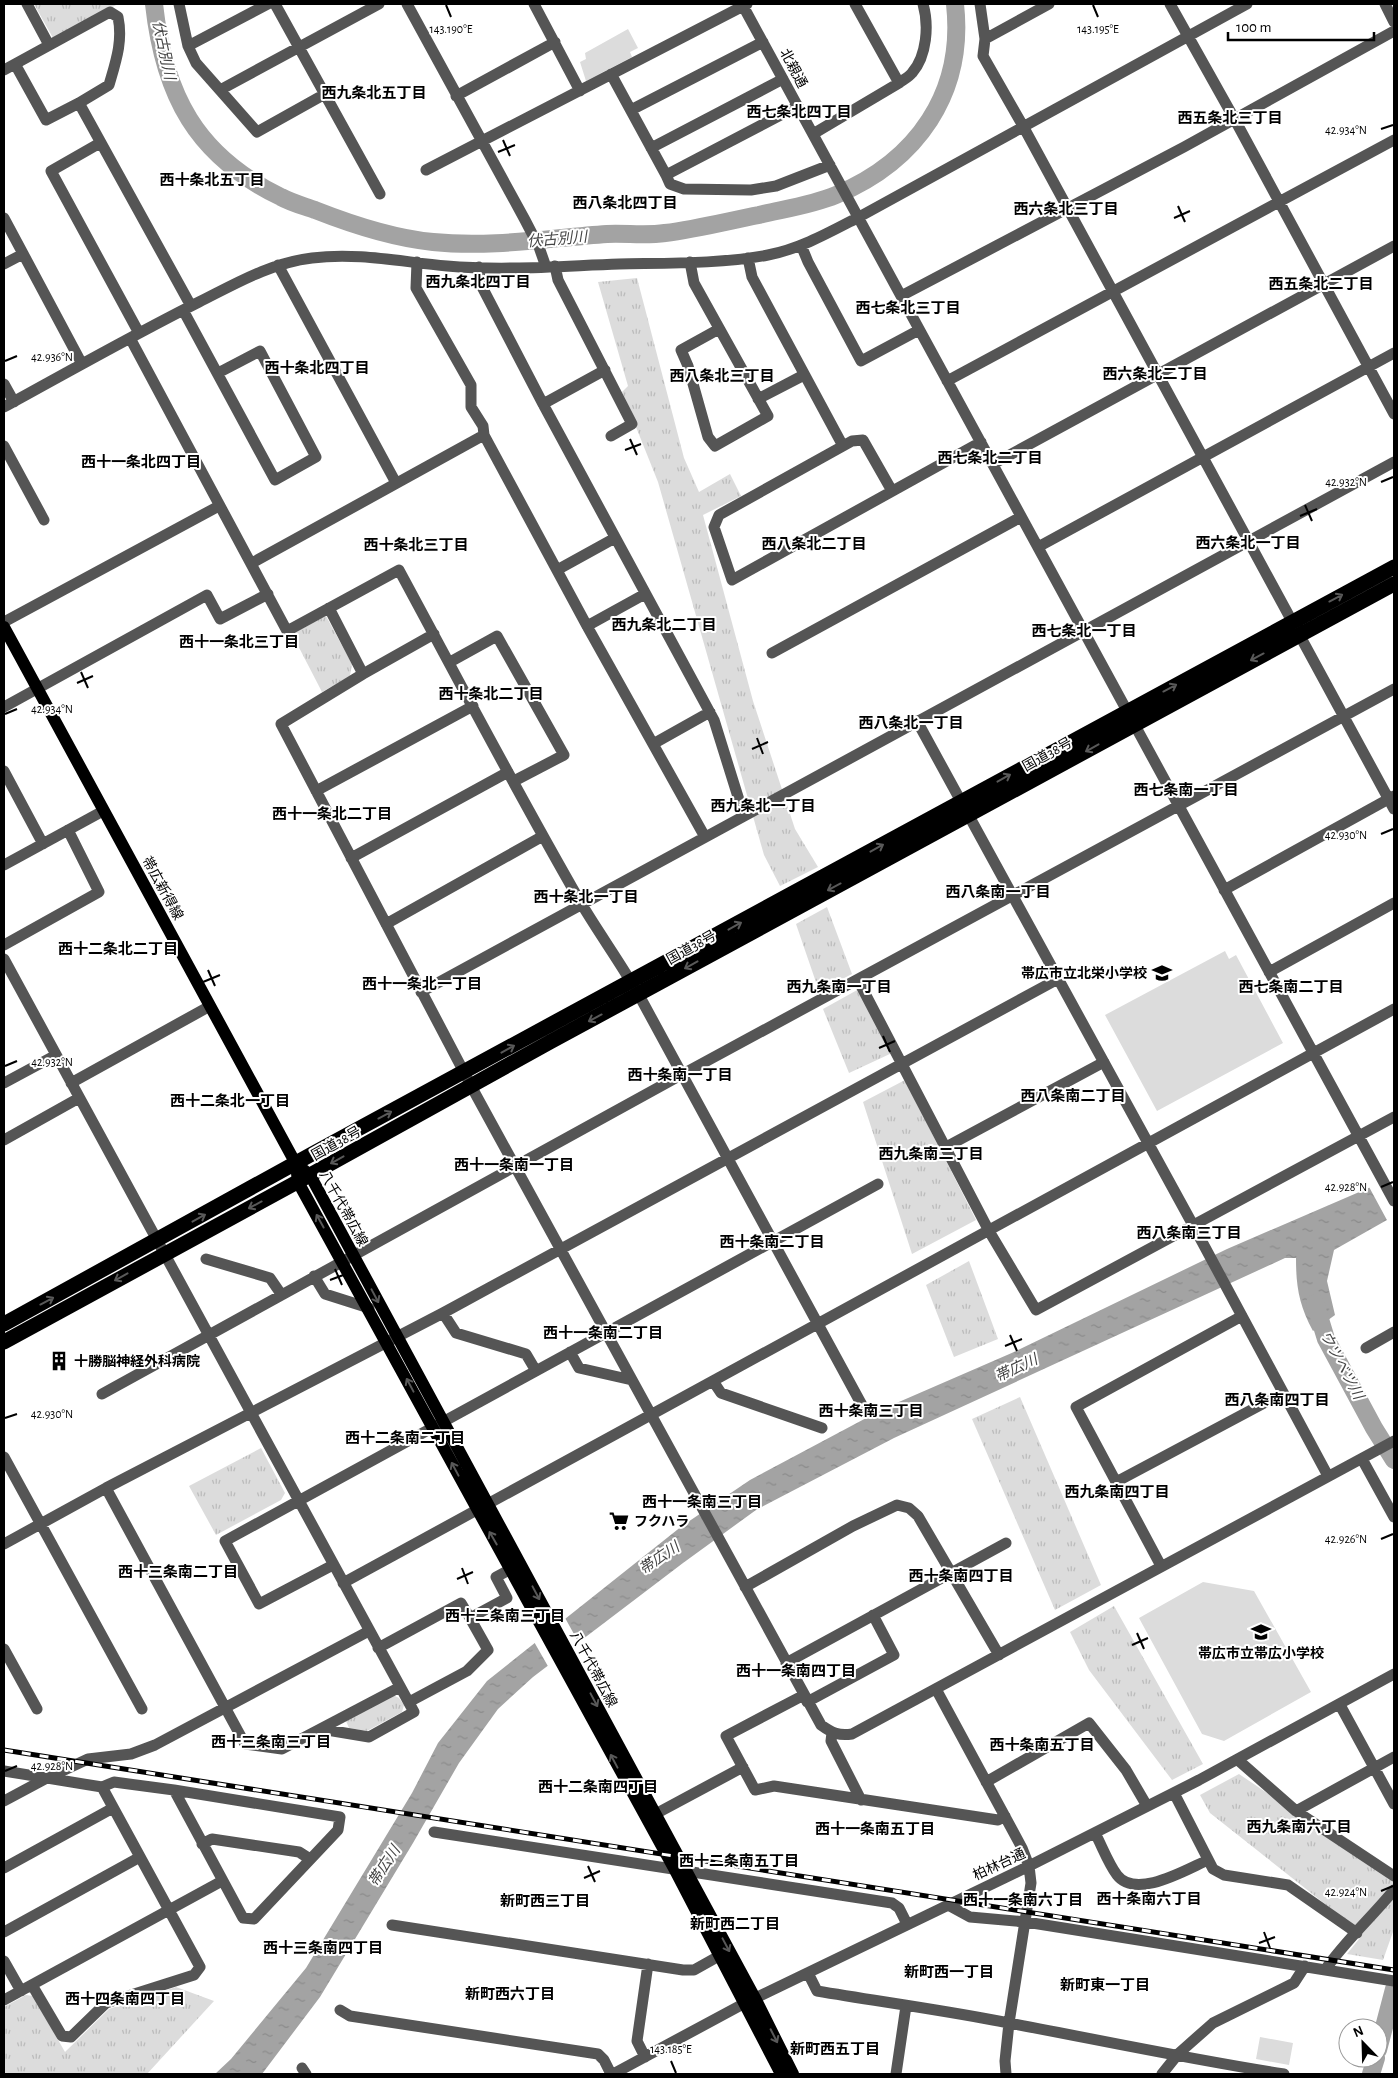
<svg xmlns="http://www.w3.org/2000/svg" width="1398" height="2078" viewBox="0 0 1398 2078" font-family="'Alegreya Sans','Noto Sans JP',sans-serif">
  <defs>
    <pattern id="park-tufts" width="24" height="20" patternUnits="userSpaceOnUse" patternTransform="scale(1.25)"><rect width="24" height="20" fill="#dcdcdc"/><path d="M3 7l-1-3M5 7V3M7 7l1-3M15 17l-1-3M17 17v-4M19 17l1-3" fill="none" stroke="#bbb"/></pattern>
    <pattern id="water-ripples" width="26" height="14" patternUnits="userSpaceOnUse" patternTransform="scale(1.25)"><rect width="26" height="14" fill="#a3a3a3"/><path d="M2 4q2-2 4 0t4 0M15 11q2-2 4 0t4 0" fill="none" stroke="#8b8b8b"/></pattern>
  </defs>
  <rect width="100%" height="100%" fill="#fff"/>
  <!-- park -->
  <path fill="url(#park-tufts)" d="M 34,4 L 118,4 L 53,38 Z
    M 637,278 L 684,458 L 699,492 L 730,474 L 741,496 L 703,515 L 753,701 L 795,829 L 818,867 L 780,886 L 764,855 L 658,482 L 622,392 L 628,386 L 598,282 Z
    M 326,616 L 352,664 L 350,676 L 322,692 L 292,634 Z
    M 827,907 L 852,974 L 819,991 L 796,924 Z
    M 859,989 L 892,1053 L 849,1073 L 823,1009 Z
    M 905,1080 L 976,1220 L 912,1254 L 863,1102 Z
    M 969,1261 L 998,1339 L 954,1357 L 926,1285 Z
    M 1020,1397 L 1101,1585 L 1055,1610 L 972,1419 Z
    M 261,1448 L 285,1493 L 281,1500 L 216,1535 L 189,1486 Z
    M 1114,1606 L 1203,1764 L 1172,1780 L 1089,1670 L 1070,1632 Z
    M 393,1695 L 399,1698 L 404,1705 L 402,1712 L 367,1731 L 349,1728 L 346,1721 Z
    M 1239,1774 L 1394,1879 L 1394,1929 L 1383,1960 L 1347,1954 L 1363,1934 L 1210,1813 L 1200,1795 Z
    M 176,1987 L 214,2001 L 147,2074 L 4,2074 L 4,2007 L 26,1995 L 33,1996 L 65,2052 L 109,2009 Z"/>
  <!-- pitch -->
  <path fill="#dcdcdc" d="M 628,29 L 638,48 L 630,52 L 632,57 L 586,81 L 580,62 L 586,59 L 585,53 Z
    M 1225,951 L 1229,959 L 1236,955 L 1283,1043 L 1157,1111 L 1105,1015 Z
    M 1203,1582 L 1254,1591 L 1311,1692 L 1224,1741 L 1202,1734 L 1139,1618 Z
    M 1260,2037 L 1293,2043 L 1289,2065 L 1256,2059 Z"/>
  <!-- water -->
  <path fill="url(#water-ripples)" d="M 1394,1177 L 1394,1216 L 1334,1250 L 1327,1281 L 1335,1315 L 1313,1331 C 1299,1305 1296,1287 1296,1258 L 1285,1258 L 894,1438 L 756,1510 L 683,1563 L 533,1677 L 498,1709 L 459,1763 L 413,1843 L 320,1997 L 262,2074 L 215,2074 L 231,2059 L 306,1968 L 412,1793 L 438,1743 L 487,1681 L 682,1526 L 750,1480 L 885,1408 L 1014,1352 L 1227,1249 Z"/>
  <!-- pier -->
  <path fill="#fff" d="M 1394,1174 L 1394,1219 L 1388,1222 L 1368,1185 Z
    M 564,1616 L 580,1645 L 549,1668 L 533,1640 Z"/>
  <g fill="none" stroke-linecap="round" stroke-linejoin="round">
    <!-- river -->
    <path stroke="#a3a3a3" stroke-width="18" d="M 154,4 C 164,95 196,156 281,197 C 292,203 304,206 315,210 C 353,225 392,238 433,242 C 491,248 549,238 607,234 C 626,233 646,236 665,233 C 697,229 728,221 759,215 C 784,209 812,205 836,195 C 917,161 965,93 955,4
      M 1315,1303 L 1326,1339 L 1374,1428 L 1394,1460
      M 1378,2050 L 1394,1989
      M 1371,2074 L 1376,2058"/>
    <!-- minor -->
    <path stroke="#555" stroke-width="11" d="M 27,4 L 49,45
      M 179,4 L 188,46 L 196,63 L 257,132 L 325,94
      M 275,4 L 380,194
      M 407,4 L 525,220 L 539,247 L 546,267
      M 534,4 L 580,91
      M 742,4 L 1394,1201
      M 855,4 L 899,83
      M 980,4 L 985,39 L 983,56 L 1023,126 L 1394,809
      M 1170,4 L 1235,120 L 1394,414
      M 1385,4 L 1394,22
      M 985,39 L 1049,4
      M 188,46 L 268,4
      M 4,70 L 110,12 L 118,17 C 123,41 116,61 109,85 L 79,103 L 46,120 L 15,64
      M 611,74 L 666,175 L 798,106
      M 220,90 L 379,4
      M 456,96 L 555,42
      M 79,103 L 191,306
      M 631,110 L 763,42
      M 813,134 L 899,83 C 903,80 909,77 912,73 C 927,56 929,25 923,4
      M 100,143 L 51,171 L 139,333
      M 651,148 L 783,79
      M 426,170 L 747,4
      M 666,175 L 670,184 L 684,189 L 751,190 L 776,186 L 830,165
      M 4,218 L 82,364
      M 801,245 L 808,262 L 861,361 L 919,330
      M 748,258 L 752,277 L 843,446
      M 417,262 L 416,288 L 471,385 L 471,407 L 483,426 L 484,435 L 587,626 L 705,837
      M 690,262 L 694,283 L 768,416 L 715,446 L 708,437 L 688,366 L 681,350 L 719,329
      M 4,264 L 23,254
      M 278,265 L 396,483
      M 555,266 L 558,280 L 632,424 L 611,436
      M 479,267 L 480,283 L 543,404 L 714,720 L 744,816
      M 901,296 L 1184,147 L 1394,31
      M 183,310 L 275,480 L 316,457 L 260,351 L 218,373
      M 130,338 L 287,631 L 399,570 C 459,681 518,794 581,903 C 600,935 622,965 640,997 C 715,1133 789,1270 863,1407
      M 947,381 L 1394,140
      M 4,384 L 14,402
      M 758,399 L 804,375
      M 543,404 L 605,370
      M 4,407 C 68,372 133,335 199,302 C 235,284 270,263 312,258 C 357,252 402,262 447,266 C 504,271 562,266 619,264 C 666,263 722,264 768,255 C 800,249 830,232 859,217 L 1247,4
      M 4,446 L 44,520
      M 993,464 L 1394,246
      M 892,491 L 863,440 L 852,441 L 843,446 L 719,515 L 714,527 L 732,580 L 981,442
      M 1038,547 L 1394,353
      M 252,563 L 484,435
      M 557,570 L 615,538
      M 329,608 L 363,674
      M 4,622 L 219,506
      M 587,626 L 645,594
      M 434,634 L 363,674 L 281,724 L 476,1095 L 821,1725 C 832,1733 839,1736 852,1734 L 1394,1441
      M 772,653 L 1021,517
      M 450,662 L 497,636 L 564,755 L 514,781
      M 4,707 L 207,595 L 220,619 L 268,594
      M 917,721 L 1193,1225 L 1328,1476
      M 653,744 L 710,712
      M 4,771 L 43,844
      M 316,791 L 473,706
      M 351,858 L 508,772
      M 4,865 L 103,811
      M 1224,890 L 1394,796
      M 386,924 L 543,836
      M 4,945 L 99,892 L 68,830
      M 4,959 L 414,1712 L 369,1737 L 321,1729
      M 1269,972 L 1394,903
      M 858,980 L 989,1231 L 1036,1310 L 1394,1117
      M 421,992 L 1394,462
      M 4,1083 L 56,1055
      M 71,1083 L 210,1006
      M 4,1140 L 79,1098
      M 946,1147 L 1104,1062
      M 206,1259 L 270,1278 L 281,1294
      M 314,1276 L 325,1294 L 369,1308
      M 443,1313 L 456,1333 L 526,1354 L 536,1371
      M 1366,1348 L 1394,1332
      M 570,1352 L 579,1368 L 632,1380
      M 713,1381 L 721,1393 L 822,1428
      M 102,1394 L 681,1075 L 1394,689
      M 4,1457 L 142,1709
      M 1362,1459 L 1394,1517
      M 1116,1482 L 1283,1393
      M 106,1488 L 245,1744 L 282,1749 L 400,1687
      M 4,1544 L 106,1488 L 443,1313 L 1058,979
      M 333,1565 L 259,1604 L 225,1541 L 878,1184
      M 1161,1566 L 1076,1407 L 1242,1316
      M 343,1583 L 1394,1009
      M 745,1587 L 853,1526 L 897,1505 L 909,1508 L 918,1516 L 999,1655
      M 378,1648 L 461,1603 L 470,1618 L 507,1598 L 496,1577 L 511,1569
      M 4,1649 L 37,1709
      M 786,1663 L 1006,1543
      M 936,1689 L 1022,1848 L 1029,1866 L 1031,1883 L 1009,2023 L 1005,2061 L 1006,2074
      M 804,1695 L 726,1736 L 755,1790 L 774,1786 L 998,1820 L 1005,1816
      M 409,1702 L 467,1671 L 488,1650 L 470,1618
      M 807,1702 L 894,1655 L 873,1615
      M 1340,1705 L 1394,1804
      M 832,1733 L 831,1741 L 861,1800
      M 1238,1760 L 1296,1811 L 1394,1876
      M 4,1771 L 102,1787 L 200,1967 L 194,1975 L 106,2003 L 71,2037 L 62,2036 L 32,1985
      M 986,1782 L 1089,1723 L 1126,1770 L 1147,1806
      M 102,1787 L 114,1782 L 174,1790 L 340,1817 L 338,1830 L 254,1919 L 243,1918 L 174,1790
      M 1174,1793 L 1213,1869 L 1224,1875 L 1288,1885 L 1357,1933
      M 4,1801 L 47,1778 L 88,1759 L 131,1754 L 155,1745 L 369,1631
      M 1296,1811 L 1394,1757
      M 648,1818 L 743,1767
      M 434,1832 L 892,1903 L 899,1908 L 907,1924
      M 1095,1833 C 1102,1846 1108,1863 1117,1875 C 1136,1900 1187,1869 1208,1860
      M 202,1844 L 212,1839 L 299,1852 L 310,1859
      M 4,1868 L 113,1808
      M 948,1905 L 970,1917 L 1026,1922 L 1394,1981
      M 392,1925 L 683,1970 L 694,1970 L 719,1956
      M 4,1932 L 140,1857
      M 4,1961 L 21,1991
      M 1325,1970 C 1345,1941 1372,1917 1394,1890
      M 808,1973 L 817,1991 C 876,2001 935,2009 993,2020 C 1090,2038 1187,2059 1284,2074
      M 4,2000 L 222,1881
      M 340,2010 L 350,2016 L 598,2054 L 604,2060 L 611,2074
      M 645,2057 L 637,2041 L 648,1964
      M 302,2068 L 306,2074
      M 613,2074 L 745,2003 L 1029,1866 L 1199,1780 L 1394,1674
      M 896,2074 L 906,2006
      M 1162,2074 L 1178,2054 L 1213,2023 L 1294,1983 L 1305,1966"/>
    <!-- major -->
    <path stroke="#000" stroke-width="12" d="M 4,627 L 296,1164 L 298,1182 L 675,1870 L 781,2074
      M 304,1170 L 310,1175 L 317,1188 L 755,1998 L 793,2074"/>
    <!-- highway -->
    <path stroke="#000" stroke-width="15" d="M 4,1324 L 312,1154 L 1394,567
      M 4,1342 L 310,1175 L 550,1042 L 1394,584"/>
    <defs>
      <path id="rail" d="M 4,1750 L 1394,1970"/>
    </defs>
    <!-- rail casing -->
    <use href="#rail" stroke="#000" stroke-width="5"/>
    <!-- rail -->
    <use href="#rail" stroke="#fff" stroke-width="3" stroke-dasharray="9" stroke-linecap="butt"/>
  </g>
  <!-- one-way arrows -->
  <defs><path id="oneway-shaft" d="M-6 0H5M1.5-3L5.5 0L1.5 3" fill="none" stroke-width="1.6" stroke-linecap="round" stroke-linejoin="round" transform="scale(1.25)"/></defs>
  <g stroke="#595959">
    <use href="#oneway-shaft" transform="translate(1336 598) rotate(-28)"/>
    <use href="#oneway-shaft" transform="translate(1257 657) rotate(152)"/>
    <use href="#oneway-shaft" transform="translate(1170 688) rotate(-28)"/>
    <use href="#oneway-shaft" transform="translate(1092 748) rotate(151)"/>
    <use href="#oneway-shaft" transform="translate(1004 778) rotate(-29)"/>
    <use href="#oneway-shaft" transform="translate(877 848) rotate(-29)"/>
    <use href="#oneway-shaft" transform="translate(834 887) rotate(152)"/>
    <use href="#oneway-shaft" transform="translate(735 926) rotate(-29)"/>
    <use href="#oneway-shaft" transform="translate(691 965) rotate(151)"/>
    <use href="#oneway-shaft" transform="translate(595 1018) rotate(152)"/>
    <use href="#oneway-shaft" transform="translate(508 1049) rotate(-29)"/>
    <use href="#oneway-shaft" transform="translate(385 1115) rotate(-28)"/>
    <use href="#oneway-shaft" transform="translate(337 1160) rotate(151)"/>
    <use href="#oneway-shaft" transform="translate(255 1205) rotate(152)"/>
    <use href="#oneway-shaft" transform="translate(199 1218) rotate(-29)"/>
    <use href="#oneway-shaft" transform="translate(320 1221) rotate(-119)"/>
    <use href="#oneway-shaft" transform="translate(121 1277) rotate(151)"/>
    <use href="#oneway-shaft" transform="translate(375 1296) rotate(62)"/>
    <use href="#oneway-shaft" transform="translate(47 1301) rotate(-28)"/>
    <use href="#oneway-shaft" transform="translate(410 1385) rotate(-118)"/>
    <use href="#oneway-shaft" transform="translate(455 1469) rotate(-118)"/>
    <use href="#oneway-shaft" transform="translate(493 1538) rotate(-120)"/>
    <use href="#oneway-shaft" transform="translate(536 1593) rotate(62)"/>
    <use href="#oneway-shaft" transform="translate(594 1700) rotate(62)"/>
    <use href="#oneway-shaft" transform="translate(614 1761) rotate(-118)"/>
    <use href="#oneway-shaft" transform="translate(726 1945) rotate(62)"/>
    <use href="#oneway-shaft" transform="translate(774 2036) rotate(63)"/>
  </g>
  <!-- ticks -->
  <path fill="none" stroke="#000" stroke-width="2" d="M 446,5 L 451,17M 1093,5 L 1098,17M 1381,129 L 1393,125M 503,140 L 510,156M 498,152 L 515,145M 1178,206 L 1185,222M 1174,218 L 1190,211M 5,361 L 17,356M 630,439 L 637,455M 625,450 L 641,444M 1381,482 L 1393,477M 1305,505 L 1312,521M 1300,516 L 1317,509M 81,672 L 88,688M 77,683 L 93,676M 5,714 L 17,709M 757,738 L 763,754M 752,749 L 768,742M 1381,834 L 1393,829M 208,970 L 215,986M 203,982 L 220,975M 883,1036 L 890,1052M 879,1048 L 895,1041M 5,1066 L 17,1061M 1381,1187 L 1393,1182M 335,1269 L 342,1285M 330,1280 L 346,1274M 1010,1335 L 1017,1351M 1005,1346 L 1022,1339M 5,1418 L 17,1414M 1381,1539 L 1393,1534M 462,1568 L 468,1584M 457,1579 L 473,1572M 1137,1633 L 1144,1649M 1132,1645 L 1148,1638M 5,1771 L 17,1766M 588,1866 L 595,1882M 584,1878 L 600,1871M 1381,1891 L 1393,1886M 1264,1932 L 1270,1948M 1259,1943 L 1275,1937M 671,2061 L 676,2073"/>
  <!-- icons -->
  <defs>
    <symbol id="school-bare" viewBox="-9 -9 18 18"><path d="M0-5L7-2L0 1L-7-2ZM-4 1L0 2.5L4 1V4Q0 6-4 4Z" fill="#000" stroke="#fff" stroke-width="2.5" paint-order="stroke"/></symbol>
    <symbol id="building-bare" viewBox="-9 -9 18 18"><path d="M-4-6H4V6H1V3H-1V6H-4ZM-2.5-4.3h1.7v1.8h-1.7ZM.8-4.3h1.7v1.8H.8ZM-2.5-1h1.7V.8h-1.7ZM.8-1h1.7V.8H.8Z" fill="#000" stroke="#fff" stroke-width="2.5" paint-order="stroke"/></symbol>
    <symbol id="supermarket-bare" viewBox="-9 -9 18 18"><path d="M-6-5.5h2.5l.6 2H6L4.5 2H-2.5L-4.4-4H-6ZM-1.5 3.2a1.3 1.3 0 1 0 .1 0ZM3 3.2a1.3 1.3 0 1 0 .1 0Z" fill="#000" stroke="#fff" stroke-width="2.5" paint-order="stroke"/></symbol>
  </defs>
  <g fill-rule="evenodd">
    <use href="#school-bare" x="1148" y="959" width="28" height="28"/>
    <use href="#building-bare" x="45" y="1347" width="28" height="28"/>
    <use href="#supermarket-bare" x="605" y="1507" width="28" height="28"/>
    <use href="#school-bare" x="1247" y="1618" width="28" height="28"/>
  </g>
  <g text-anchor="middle" stroke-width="4" stroke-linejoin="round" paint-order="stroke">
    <!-- street labels -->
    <g font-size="14" fill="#000" stroke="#fff">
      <text transform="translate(794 68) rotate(62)" y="5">北親通</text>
      <text transform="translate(1047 754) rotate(-29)" y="5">国道38号</text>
      <text transform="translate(163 888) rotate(61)" y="5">帯広新得線</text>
      <text transform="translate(691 947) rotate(-29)" y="5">国道38号</text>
      <text transform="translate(336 1143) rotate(-29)" y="5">国道38号</text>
      <text transform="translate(344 1208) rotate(61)" y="5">八千代帯広線</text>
      <text transform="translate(594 1669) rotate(62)" y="5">八千代帯広線</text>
      <text transform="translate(999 1864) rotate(-25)" y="5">柏林台通</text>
    </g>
    <!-- poi labels -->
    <g font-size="14" font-weight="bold" fill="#000" stroke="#fff" text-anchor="start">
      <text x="1147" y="978" text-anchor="end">帯広市立北栄小学校</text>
      <text x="74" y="1366">十勝脳神経外科病院</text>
      <text x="634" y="1526">フクハラ</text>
      <text x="1261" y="1658" text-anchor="middle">帯広市立帯広小学校</text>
    </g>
    <!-- water labels -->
    <g font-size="15" font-style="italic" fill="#444" stroke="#fff">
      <text transform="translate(164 50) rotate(78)" y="5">伏古別川</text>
      <text transform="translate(557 239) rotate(-5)" y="5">伏古別川</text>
      <text transform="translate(1342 1365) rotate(62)" y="5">ウツベツ川</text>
      <text transform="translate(1016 1368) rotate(-25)" y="5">帯広川</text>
      <text transform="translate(659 1558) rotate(-34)" y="5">帯広川</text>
      <text transform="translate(384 1866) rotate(-57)" y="5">帯広川</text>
    </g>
    <!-- neighbourhood labels -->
    <g font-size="15" font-weight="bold" fill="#000" stroke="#fff">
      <text x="374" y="98">西九条北五丁目</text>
      <text x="799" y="117">西七条北四丁目</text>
      <text x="1230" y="123">西五条北三丁目</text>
      <text x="212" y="185">西十条北五丁目</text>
      <text x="625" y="208">西八条北四丁目</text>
      <text x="1066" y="214">西六条北三丁目</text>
      <text x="478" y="287">西九条北四丁目</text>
      <text x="1321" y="289">西五条北二丁目</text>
      <text x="908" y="313">西七条北三丁目</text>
      <text x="317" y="373">西十条北四丁目</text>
      <text x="1155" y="379">西六条北二丁目</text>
      <text x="722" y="381">西八条北三丁目</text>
      <text x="990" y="463">西七条北二丁目</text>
      <text x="141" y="467">西十一条北四丁目</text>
      <text x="1248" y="548">西六条北一丁目</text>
      <text x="814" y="549">西八条北二丁目</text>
      <text x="416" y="550">西十条北三丁目</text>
      <text x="664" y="630">西九条北二丁目</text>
      <text x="1084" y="636">西七条北一丁目</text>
      <text x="239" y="647">西十一条北三丁目</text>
      <text x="491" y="699">西十条北二丁目</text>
      <text x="911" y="728">西八条北一丁目</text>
      <text x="1186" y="795">西七条南一丁目</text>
      <text x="763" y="811">西九条北一丁目</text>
      <text x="332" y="819">西十一条北二丁目</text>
      <text x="998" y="897">西八条南一丁目</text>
      <text x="586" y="902">西十条北一丁目</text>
      <text x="118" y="954">西十二条北二丁目</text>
      <text x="422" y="989">西十一条北一丁目</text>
      <text x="839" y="992">西九条南一丁目</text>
      <text x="1291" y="992">西七条南二丁目</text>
      <text x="680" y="1080">西十条南一丁目</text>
      <text x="1073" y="1101">西八条南二丁目</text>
      <text x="230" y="1106">西十二条北一丁目</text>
      <text x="931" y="1159">西九条南二丁目</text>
      <text x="514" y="1170">西十一条南一丁目</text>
      <text x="1189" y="1238">西八条南三丁目</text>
      <text x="772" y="1247">西十条南二丁目</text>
      <text x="603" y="1338">西十一条南二丁目</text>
      <text x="1277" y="1405">西八条南四丁目</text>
      <text x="871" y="1416">西十条南三丁目</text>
      <text x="405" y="1443">西十二条南二丁目</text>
      <text x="1117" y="1497">西九条南四丁目</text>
      <text x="702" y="1507">西十一条南三丁目</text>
      <text x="178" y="1577">西十三条南二丁目</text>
      <text x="961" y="1581">西十条南四丁目</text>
      <text x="505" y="1621">西十二条南三丁目</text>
      <text x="796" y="1676">西十一条南四丁目</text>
      <text x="271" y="1747">西十三条南三丁目</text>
      <text x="1042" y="1750">西十条南五丁目</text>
      <text x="598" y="1792">西十二条南四丁目</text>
      <text x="1299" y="1832">西九条南六丁目</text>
      <text x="875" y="1834">西十一条南五丁目</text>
      <text x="739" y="1866">西十二条南五丁目</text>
      <text x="1149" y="1904">西十条南六丁目</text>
      <text x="1023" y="1905">西十一条南六丁目</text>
      <text x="545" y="1906">新町西三丁目</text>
      <text x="735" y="1929">新町西二丁目</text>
      <text x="323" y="1953">西十三条南四丁目</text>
      <text x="949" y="1977">新町西一丁目</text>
      <text x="1105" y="1990">新町東一丁目</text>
      <text x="510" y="1999">新町西六丁目</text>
      <text x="125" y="2004">西十四条南四丁目</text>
      <text x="835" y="2054">新町西五丁目</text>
    </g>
  </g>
  <g font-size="12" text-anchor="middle" fill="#000" stroke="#fff" stroke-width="4" stroke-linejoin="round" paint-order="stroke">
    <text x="451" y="33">143.190°E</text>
    <text x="1098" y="33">143.195°E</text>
    <text x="1346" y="134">42.934°N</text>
    <text x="52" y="361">42.936°N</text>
    <text x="1346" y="486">42.932°N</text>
    <text x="52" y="713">42.934°N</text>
    <text x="1346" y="839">42.930°N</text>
    <text x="52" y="1066">42.932°N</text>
    <text x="1346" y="1191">42.928°N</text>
    <text x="52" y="1418">42.930°N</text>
    <text x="1346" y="1543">42.926°N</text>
    <text x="52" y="1770">42.928°N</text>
    <text x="1346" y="1896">42.924°N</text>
    <text x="671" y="2053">143.185°E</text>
  </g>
  <!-- border -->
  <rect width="1398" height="2078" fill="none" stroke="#000000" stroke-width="10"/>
  <!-- north arrow -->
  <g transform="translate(1363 2043) rotate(337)"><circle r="24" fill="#ffffff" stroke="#999999"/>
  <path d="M0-4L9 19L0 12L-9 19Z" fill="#000000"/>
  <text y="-8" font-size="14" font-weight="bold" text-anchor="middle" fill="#000000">N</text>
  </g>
  <!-- scale -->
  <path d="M1228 32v8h146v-8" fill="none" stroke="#000000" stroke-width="2.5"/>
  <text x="1236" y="32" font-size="15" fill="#000000" stroke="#ffffff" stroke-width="4" paint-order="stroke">100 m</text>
</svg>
